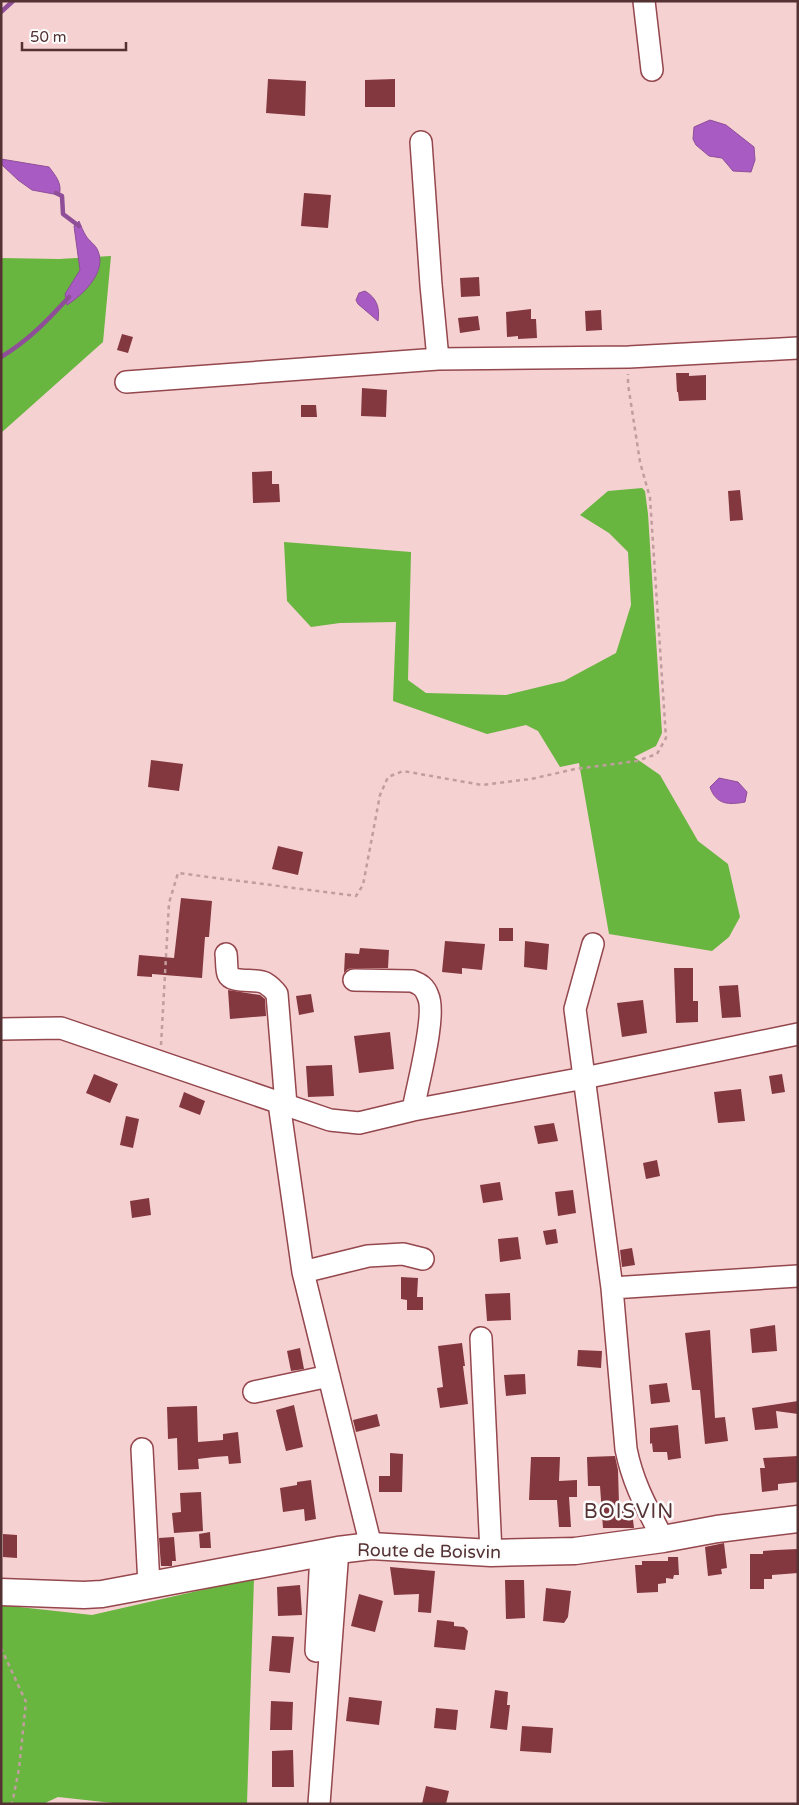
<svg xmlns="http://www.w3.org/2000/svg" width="799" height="1805" viewBox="0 0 799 1805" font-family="'Varela Round',sans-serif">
  <rect width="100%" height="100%" fill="#f6d1d2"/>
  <!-- forest -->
  <path fill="#68b540" d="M 111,256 L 103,342 L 1,433 L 1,258 L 59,259 Z
    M 642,488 L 645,491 L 648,514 L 662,733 L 656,746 L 634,757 L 660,775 L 698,841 L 728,864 L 740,917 L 729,937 L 712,951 L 609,934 L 579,763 L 560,767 L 538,731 L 526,725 L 487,734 L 393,701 L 396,622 L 340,623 L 311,627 L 287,601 L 284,542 L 411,552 L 408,680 L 426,693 L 506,695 L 564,681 L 616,653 L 631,605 L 628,552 L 609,533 L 580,515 L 608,491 Z
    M 254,1578 L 247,1804 L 122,1804 L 58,1797 L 43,1804 L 1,1804 L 1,1605 L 92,1615 Z"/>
  <!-- water -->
  <path fill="#a85bc3" stroke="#8f4e98" d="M 710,120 L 726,125 L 754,147 L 755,160 L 751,172 L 733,171 L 722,158 L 709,156 L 696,145 L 693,139 L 694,127 Z
    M 1,159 L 49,167 C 55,175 63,184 59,195 L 32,190 L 18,180 L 1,164 Z
    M 79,221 C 81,226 83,231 86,236 C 89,241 96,245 98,251 C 107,272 83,295 67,305 L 65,294 L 80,270 L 74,226 Z
    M 365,291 C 377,298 380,308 378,321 L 358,304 L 356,300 L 359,293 Z
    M 719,778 L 738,782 L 747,792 L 745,802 C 729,805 716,805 710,787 Z"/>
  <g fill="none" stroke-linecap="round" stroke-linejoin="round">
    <!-- stream -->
    <path stroke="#8f4e98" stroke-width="4.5" d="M 1,12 L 13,1
      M 56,193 L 62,196 L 63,214 L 79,226
      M 1,357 C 29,340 47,321 69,297"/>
  </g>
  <!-- building -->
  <path fill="#83373e" d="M 268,79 L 306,81 L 305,116 L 266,113 Z
    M 395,79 L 395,107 L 365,107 L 365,80 Z
    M 304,193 L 331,195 L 328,228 L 301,226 Z
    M 479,277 L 480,296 L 461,297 L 460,278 Z
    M 531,309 L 531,319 L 536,319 L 537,338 L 518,339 L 518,336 L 507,337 L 506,312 Z
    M 601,310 L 602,330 L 586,331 L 585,311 Z
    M 478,316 L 480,330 L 460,333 L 458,318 Z
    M 122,334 L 133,337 L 128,353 L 117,350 Z
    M 676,373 L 689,373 L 689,376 L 706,375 L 706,400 L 679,401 L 678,392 L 677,392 Z
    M 362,388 L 387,390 L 386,417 L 361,416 Z
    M 301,405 L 316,405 L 317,417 L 301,417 Z
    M 272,471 L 272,484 L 279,484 L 280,502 L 253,503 L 252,472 Z
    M 740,490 L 743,520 L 730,521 L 728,491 Z
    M 151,760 L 183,764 L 179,791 L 148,787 Z
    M 278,846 L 303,852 L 298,875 L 272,869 Z
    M 181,898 L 212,901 L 209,937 L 205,937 L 202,978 L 152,974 L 152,977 L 137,976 L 139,955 L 174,958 Z
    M 499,928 L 513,928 L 513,941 L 499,941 Z
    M 445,941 L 485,944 L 482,970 L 462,968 L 462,974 L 442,972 Z
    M 525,941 L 549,944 L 547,970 L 524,967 Z
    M 360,948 L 389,950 L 388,968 L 354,968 L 348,969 L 344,973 L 345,953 L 359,954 Z
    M 674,968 L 693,968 L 693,1001 L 698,1001 L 698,1022 L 676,1023 Z
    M 738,985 L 741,1017 L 722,1018 L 719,986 Z
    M 228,990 L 260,995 L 265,999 L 266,1016 L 230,1019 Z
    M 311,994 L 314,1012 L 299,1015 L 296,996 Z
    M 643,1000 L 647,1033 L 622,1037 L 617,1003 Z
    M 390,1032 L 394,1069 L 359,1073 L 354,1036 Z
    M 332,1065 L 334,1096 L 308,1097 L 306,1066 Z
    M 94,1074 L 118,1084 L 110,1103 L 86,1093 Z
    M 782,1074 L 785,1092 L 772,1094 L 769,1076 Z
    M 741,1089 L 745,1121 L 718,1123 L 714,1092 Z
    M 184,1092 L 205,1101 L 200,1115 L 179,1107 Z
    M 126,1116 L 139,1119 L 133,1148 L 120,1145 Z
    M 554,1123 L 558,1141 L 538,1144 L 534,1126 Z
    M 657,1160 L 660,1176 L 646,1179 L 643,1163 Z
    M 500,1182 L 503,1200 L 483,1203 L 480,1185 Z
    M 573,1190 L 576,1213 L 558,1216 L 555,1192 Z
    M 149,1198 L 151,1215 L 132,1218 L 130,1201 Z
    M 556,1229 L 558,1243 L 546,1245 L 543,1231 Z
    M 518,1237 L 521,1259 L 500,1262 L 498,1239 Z
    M 632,1248 L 635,1265 L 622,1267 L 620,1250 Z
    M 401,1277 L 418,1278 L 417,1297 L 423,1297 L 423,1310 L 407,1310 L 407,1300 L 401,1299 Z
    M 510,1293 L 511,1320 L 487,1321 L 485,1294 Z
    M 775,1325 L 777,1351 L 752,1353 L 750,1329 Z
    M 710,1330 L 715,1418 L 725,1417 L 728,1441 L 705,1444 L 700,1390 L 692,1390 L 685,1333 Z
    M 462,1343 L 465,1366 L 463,1366 L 468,1404 L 440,1408 L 437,1388 L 443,1387 L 438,1346 Z
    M 300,1348 L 304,1369 L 291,1371 L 287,1351 Z
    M 578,1350 L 602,1351 L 601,1368 L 577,1366 Z
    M 525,1374 L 526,1394 L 506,1396 L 504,1375 Z
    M 667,1383 L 670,1402 L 651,1404 L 649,1385 Z
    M 798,1401 L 798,1414 L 776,1411 L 778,1428 L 755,1430 L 752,1408 Z
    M 294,1405 L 303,1447 L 286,1451 L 276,1410 Z
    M 197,1406 L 198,1442 L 223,1440 L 223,1434 L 238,1432 L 241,1463 L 229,1464 L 228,1456 L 214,1457 L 198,1459 L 199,1469 L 178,1470 L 177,1438 L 168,1439 L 167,1407 Z
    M 377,1414 L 380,1426 L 356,1432 L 353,1420 Z
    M 678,1425 L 681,1458 L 668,1460 L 667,1452 L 653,1452 L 652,1443 L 650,1444 L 650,1428 Z
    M 390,1453 L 403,1454 L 402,1492 L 379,1492 L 379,1476 L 390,1476 Z
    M 615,1456 L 618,1470 L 619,1504 L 631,1504 L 634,1528 L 603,1528 L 600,1486 L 588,1486 L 587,1457 Z
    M 798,1456 L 798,1482 L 778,1484 L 778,1490 L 762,1492 L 760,1468 L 765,1468 L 763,1458 Z
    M 531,1457 L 560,1457 L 559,1481 L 577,1480 L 577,1497 L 569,1497 L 571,1527 L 559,1527 L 557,1500 L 529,1500 Z
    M 311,1480 L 316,1519 L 305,1521 L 304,1509 L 283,1512 L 280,1488 L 297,1485 L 297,1482 Z
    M 201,1492 L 203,1531 L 174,1533 L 172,1513 L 181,1512 L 180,1493 Z
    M 210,1532 L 211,1548 L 200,1548 L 199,1534 Z
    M 3,1534 L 17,1535 L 17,1558 L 3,1557 Z
    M 174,1537 L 176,1561 L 172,1561 L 172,1566 L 161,1566 L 159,1538 Z
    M 724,1543 L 727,1568 L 721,1569 L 722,1574 L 708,1576 L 705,1547 Z
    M 798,1549 L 798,1573 L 772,1575 L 772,1579 L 764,1579 L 764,1589 L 750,1589 L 750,1554 L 763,1554 L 763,1551 L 776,1550 Z
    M 668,1557 L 678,1557 L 679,1575 L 674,1575 L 673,1579 L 666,1578 L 666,1583 L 658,1584 L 658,1592 L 637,1593 L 635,1565 L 642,1565 L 642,1561 L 668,1561 Z
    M 390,1567 L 435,1571 L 431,1613 L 418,1612 L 419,1594 L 394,1595 Z
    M 505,1580 L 524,1580 L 525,1618 L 506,1619 Z
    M 300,1585 L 302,1615 L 278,1616 L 277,1587 Z
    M 546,1588 L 571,1591 L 568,1617 L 564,1623 L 543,1621 Z
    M 359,1594 L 383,1601 L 375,1632 L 351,1626 Z
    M 437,1620 L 454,1622 L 454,1626 L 464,1627 L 468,1631 L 465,1650 L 434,1647 Z
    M 272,1636 L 294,1637 L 290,1673 L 269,1671 Z
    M 495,1690 L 508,1692 L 507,1705 L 510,1705 L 507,1730 L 490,1728 Z
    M 349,1697 L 382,1701 L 379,1725 L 346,1721 Z
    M 271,1701 L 293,1702 L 292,1730 L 270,1730 Z
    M 436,1708 L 458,1710 L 456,1730 L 434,1728 Z
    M 522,1726 L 553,1728 L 551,1753 L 520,1751 Z
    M 293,1750 L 294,1787 L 272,1787 L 272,1751 Z
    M 426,1786 L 449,1791 L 446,1804 L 422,1804 Z"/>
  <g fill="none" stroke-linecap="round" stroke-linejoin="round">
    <defs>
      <path id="minor" d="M 644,1 L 652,70
        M 421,142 L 431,285 L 438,359
        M 126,382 L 438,359 L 629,357 L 798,348
        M 593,944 L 575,1009 L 612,1288 L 626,1449 C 633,1484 647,1508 663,1539
        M 226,954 C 227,960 226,968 228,974 C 232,984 256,978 265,983 C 270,986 274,990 277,994 L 286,1105
        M 354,980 L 412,981 C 420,984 425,987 428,996 C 437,1015 417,1086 413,1110
        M 1,1029 L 61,1028 L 330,1120 L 359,1123 L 413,1110 L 584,1078 L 798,1034
        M 279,1103 L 303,1272 L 371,1546
        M 303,1272 L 368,1256 L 403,1254 L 423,1259
        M 612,1288 L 798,1276
        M 481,1338 L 491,1553
        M 254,1392 L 329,1376
        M 142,1449 L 149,1585
        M 316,1651 L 321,1553
        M 319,1804 L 338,1550"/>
      <path id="major" d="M 1,1592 L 84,1595 L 102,1594 L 338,1550 L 371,1546 L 491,1553 L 575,1551 L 663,1539 L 717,1529 L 798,1519"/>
    </defs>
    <!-- minor casing -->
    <use href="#minor" stroke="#94474d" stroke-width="24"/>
    <!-- major casing -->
    <use href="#major" stroke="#94474d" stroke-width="29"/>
    <!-- path -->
    <path stroke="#c29d9f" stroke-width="2.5" stroke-dasharray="4 4" stroke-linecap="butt" d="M 161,1045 L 169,903 L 178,873 L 356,896 L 363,885 L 380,795 L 388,777 L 403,771 L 482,785 L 531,779 L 575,769 L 637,761 L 657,754 L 666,738 L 650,498 L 640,462 L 628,384 L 628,374
      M 1,1648 L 26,1702 L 19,1769 L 12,1804"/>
    <!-- minor -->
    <use href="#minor" stroke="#fff" stroke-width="21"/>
    <!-- major -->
    <use href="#major" stroke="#fff" stroke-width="26"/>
  </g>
  <g text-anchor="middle" stroke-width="5" stroke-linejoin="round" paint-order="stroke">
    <!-- street labels -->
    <g font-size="18" fill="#543133" stroke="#fcfcfc">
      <text transform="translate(429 1551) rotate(1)" y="6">Route de Boisvin</text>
    </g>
    <!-- quarter labels -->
    <g font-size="20" letter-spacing="1" fill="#543133" stroke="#fcfcfc">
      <text x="629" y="1518">BOISVIN</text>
    </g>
  </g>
  <!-- border -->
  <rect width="799" height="1805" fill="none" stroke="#543133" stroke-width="5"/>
  <!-- scale -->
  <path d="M22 42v8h104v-8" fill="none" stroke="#543133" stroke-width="2.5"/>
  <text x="30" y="42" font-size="15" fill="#543133" stroke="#fcfcfc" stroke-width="4" paint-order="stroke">50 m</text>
</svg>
